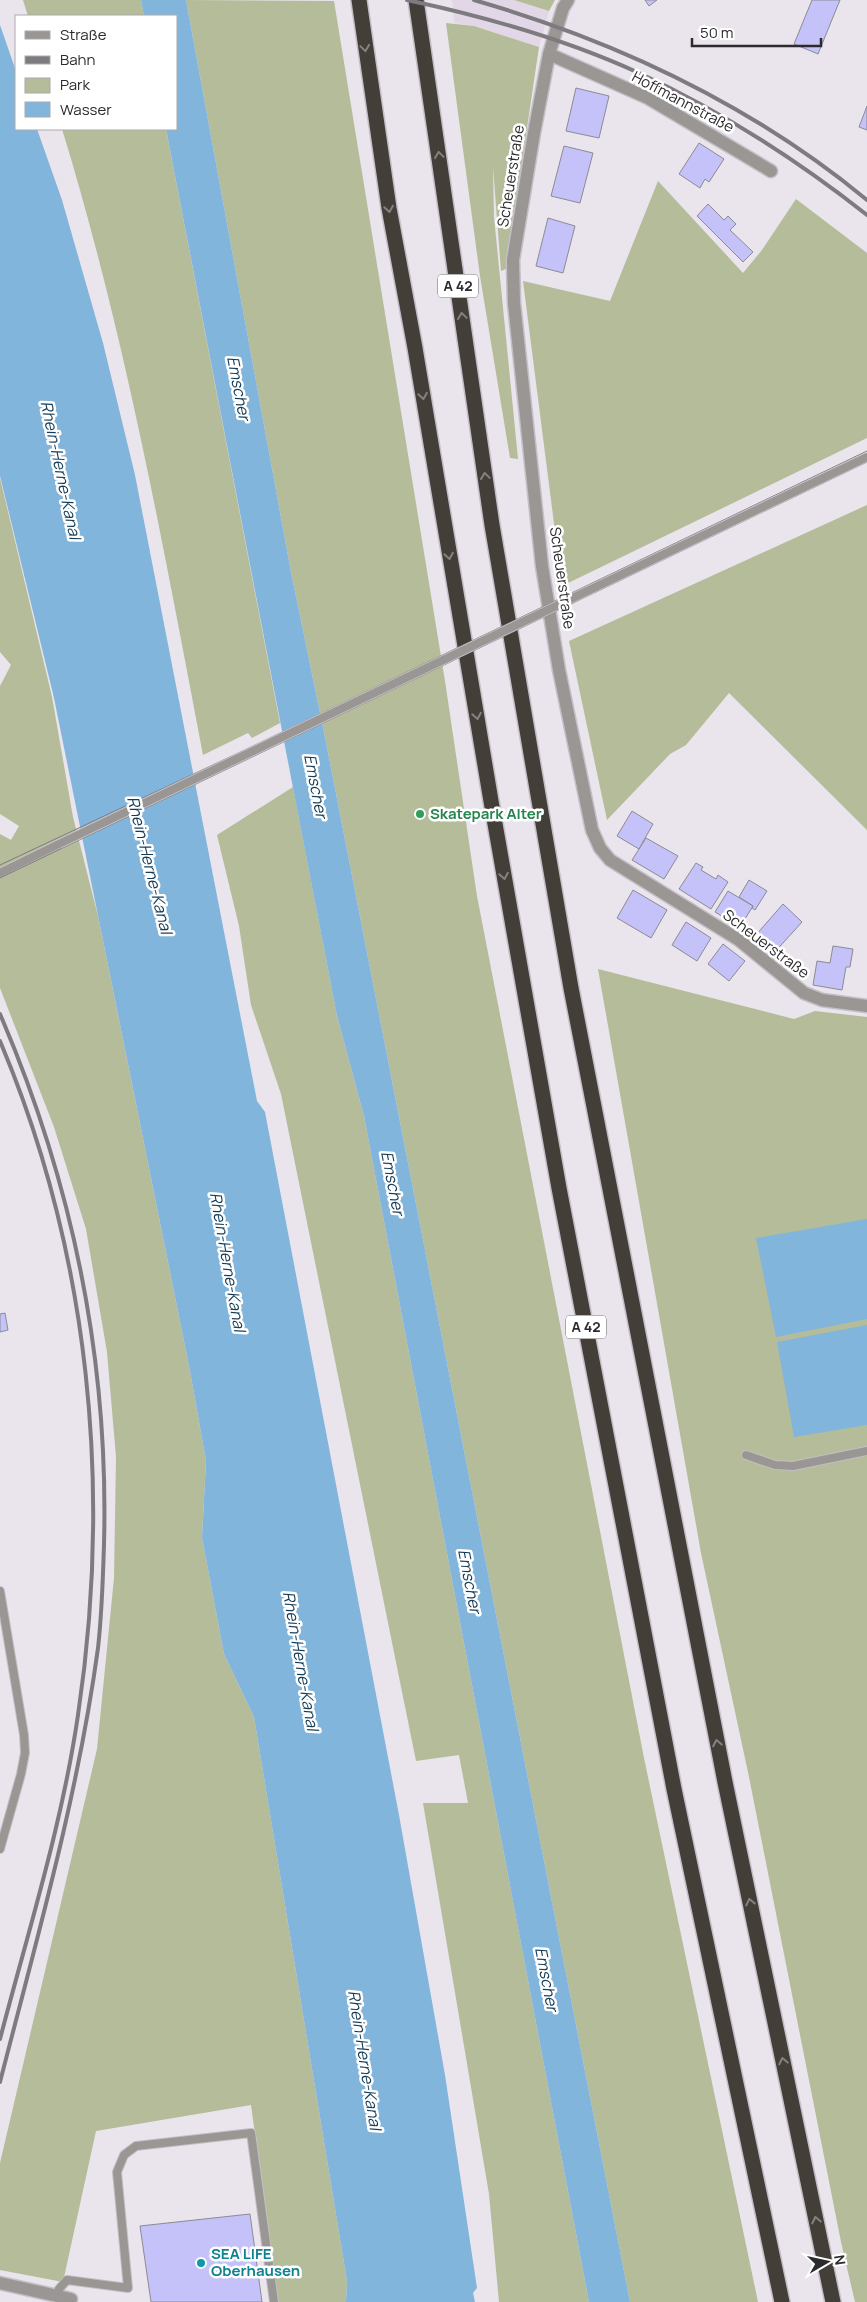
<svg xmlns="http://www.w3.org/2000/svg" width="867" height="2302" viewBox="0 0 867 2302" font-family="Manrope,sans-serif">
  <rect width="100%" height="100%" fill="#eae4ec"/>
  <!-- built -->
  <path fill="#e2d7e6" d="M 452,0 L 514,0 L 549,11 L 539,47 L 474,26 L 454,23 Z"/>
  <!-- green -->
  <path fill="#b5bc99" d="M 23,0 L 141,0 L 144,16 L 28,16 Z
    M 186,0 L 334,1 L 445,681 L 477,896 L 644,1758 L 758,2302 L 630,2302 L 325,737 L 291,572 Z
    M 514,0 L 555,0 L 549,11 Z
    M 446,23 L 474,26 L 539,47 L 506,269 L 501,271 L 493,167 L 494,217 L 518,459 L 510,458 L 480,276 Z
    M 62,129 L 166,129 L 280,723 L 252,738 L 248,733 L 203,755 C 163,545 125,334 62,129 Z
    M 658,181 L 743,273 L 762,250 L 796,199 L 867,253 L 867,438 L 562,586 L 523,281 L 610,301 Z
    M 0,478 L 52,697 L 73,817 L 98,916 L 190,1371 L 206,1461 L 202,1538 L 224,1654 L 254,1717 L 347,2281 L 346,2302 L 278,2302 L 251,2105 L 96,2131 L 63,2282 L 0,2270 L 0,2163 L 97,1749 L 114,1578 L 116,1457 L 107,1352 L 86,1229 L 54,1127 L 0,988 L 0,834 L 11,840 L 19,826 L 0,814 L 0,686 L 11,665 L 0,652 Z
    M 867,505 L 867,830 L 729,693 L 686,745 L 670,754 L 607,820 L 569,641 Z
    M 293,787 L 337,1016 L 364,1116 L 589,2302 L 499,2302 L 489,2194 L 423,1803 L 468,1803 L 459,1755 L 416,1761 L 281,1094 L 251,1005 L 239,926 L 217,835 Z
    M 598,969 L 794,1019 L 815,1011 L 867,1017 L 867,2302 L 855,2302 L 841,2242 L 749,1777 L 701,1553 Z"/>
  <!-- water -->
  <path fill="#82b5db" d="M 141,0 L 186,0 L 291,572 L 325,737 L 630,2302 L 589,2302 L 364,1116 L 337,1016 L 166,129 L 176,129 L 176,16 L 144,16 Z
    M 0,25 L 16,71 L 16,129 L 37,129 L 62,200 L 103,343 L 135,475 L 257,1101 L 265,1112 L 399,1815 L 445,2075 L 477,2288 L 473,2293 L 475,2302 L 346,2302 L 347,2281 L 254,1717 L 224,1654 L 202,1538 L 206,1461 L 190,1371 L 54,698 L 0,476 Z
    M 867,1219 L 867,1319 L 776,1337 L 756,1238 Z
    M 867,1325 L 867,1425 L 794,1437 L 777,1342 Z"/>
  <!-- building -->
  <path fill="#c4c2f9" stroke="#8b8b93" d="M 645,0 L 657,0 L 649,6 Z
    M 812,0 L 840,0 L 818,54 L 794,44 Z
    M 576,88 L 609,96 L 599,138 L 566,131 Z
    M 867,106 L 867,130 L 859,127 Z
    M 699,143 L 724,159 L 709,182 L 705,179 L 700,188 L 679,174 Z
    M 564,146 L 593,153 L 580,203 L 551,196 Z
    M 708,204 L 724,220 L 728,216 L 736,224 L 730,230 L 753,252 L 743,262 L 697,216 Z
    M 548,218 L 575,226 L 563,273 L 536,266 Z
    M 632,811 L 653,824 L 639,849 L 617,836 Z
    M 646,838 L 678,856 L 664,879 L 632,860 Z
    M 696,863 L 703,867 L 701,870 L 716,879 L 718,875 L 728,882 L 711,909 L 679,889 Z
    M 749,880 L 767,891 L 755,910 L 752,908 L 753,906 L 739,897 Z
    M 633,890 L 667,910 L 651,938 L 617,918 Z
    M 728,891 L 753,906 L 740,927 L 715,912 Z
    M 783,904 L 802,922 L 774,953 L 755,936 Z
    M 686,922 L 711,938 L 697,961 L 672,945 Z
    M 723,944 L 745,961 L 729,981 L 708,964 Z
    M 833,946 L 853,949 L 850,967 L 846,967 L 842,990 L 813,985 L 817,961 L 830,963 Z
    M 5,1313 L 8,1330 L 0,1332 L 0,1314 Z
    M 250,2214 L 262,2302 L 151,2302 L 140,2226 Z"/>
  <g fill="none" stroke-linecap="round" stroke-linejoin="round">
    <defs>
      <path id="lane" d="M 0,873 L 59,844
        M 746,1455 L 775,1465 L 793,1466 L 867,1451
        M 0,1591 L 24,1735 L 25,1753 L 21,1774 L 0,1849
        M 57,2297 L 59,2289 L 67,2280 L 128,2288 L 117,2172 L 124,2155 L 136,2146 L 251,2133 L 274,2302"/>
      <path id="street" d="M 568,0 L 563,8 L 549,54 L 534,133 L 513,260 L 514,303 L 542,566 L 559,670 L 592,830 L 600,848 L 610,860 L 739,940 L 804,993 L 822,1000 L 867,1006
        M 549,54 L 648,98 L 771,171
        M 0,2283 L 71,2299"/>
      <path id="highway" d="M 359,0 L 389,208 L 415,348 L 491,801 L 559,1188 L 674,1789 L 782,2302
        M 416,0 L 492,525 L 571,988 L 725,1782 L 833,2302"/>
    </defs>
    <!-- lane casing -->
    <use href="#lane" stroke="#c4bfc6" stroke-width="10"/>
    <!-- street casing -->
    <use href="#street" stroke="#c4bfc6" stroke-width="15"/>
    <!-- highway casing -->
    <use href="#highway" stroke="#c4bfc6" stroke-width="18"/>
    <!-- lane -->
    <use href="#lane" stroke="#999693" stroke-width="8"/>
    <!-- street -->
    <use href="#street" stroke="#999693" stroke-width="12"/>
    <!-- highway -->
    <use href="#highway" stroke="#443e39" stroke-width="15"/>
    <!-- tram -->
    <path stroke="#7e7b80" stroke-width="1" d="M 0,865 L 251,747 L 867,451
      M 0,878 L 867,462"/>
    <!-- rail -->
    <path stroke="#7e7b80" stroke-width="4" d="M 407,0 C 487,17 565,39 639,73 C 719,110 797,160 867,215
      M 474,0 C 616,41 753,106 867,200
      M 0,1014 C 73,1184 109,1359 104,1544 C 103,1578 102,1613 98,1648 C 78,1795 37,1938 0,2082
      M 0,1041 C 90,1254 112,1488 78,1715 C 62,1825 28,1932 0,2039"/>
    <defs>
      <path id="lane-bridge" d="M 59,844 L 867,457"/>
    </defs>
    <!-- lane-bridge casing -->
    <use href="#lane-bridge" stroke="#c4bfc6" stroke-width="10" stroke-linecap="butt"/>
    <!-- lane-bridge -->
    <use href="#lane-bridge" stroke="#999693" stroke-width="8"/>
  </g>
  <!-- one-way arrows -->
  <defs><path id="oneway-chevron" d="M-2-3.5L2.5 0L-2 3.5" fill="none" stroke-width="1.6" stroke-linecap="round" stroke-linejoin="round" transform="scale(1.25)"/></defs>
  <g stroke="#85827e">
    <use href="#oneway-chevron" transform="translate(365 48) rotate(82)"/>
    <use href="#oneway-chevron" transform="translate(439 155) rotate(-98)"/>
    <use href="#oneway-chevron" transform="translate(389 209) rotate(80)"/>
    <use href="#oneway-chevron" transform="translate(462 316) rotate(-98)"/>
    <use href="#oneway-chevron" transform="translate(423 396) rotate(81)"/>
    <use href="#oneway-chevron" transform="translate(485 476) rotate(-98)"/>
    <use href="#oneway-chevron" transform="translate(449 556) rotate(80)"/>
    <use href="#oneway-chevron" transform="translate(477 716) rotate(80)"/>
    <use href="#oneway-chevron" transform="translate(504 876) rotate(80)"/>
    <use href="#oneway-chevron" transform="translate(717 1743) rotate(-101)"/>
    <use href="#oneway-chevron" transform="translate(750 1902) rotate(-102)"/>
    <use href="#oneway-chevron" transform="translate(783 2061) rotate(-102)"/>
    <use href="#oneway-chevron" transform="translate(816 2220) rotate(-102)"/>
  </g>
  <!-- markers -->
  <circle fill="#2e9e5b" stroke="#fff" stroke-width="2" cx="420" cy="814" r="5"/>
  <circle fill="#0f9aa8" stroke="#fff" stroke-width="2" cx="201" cy="2263" r="5"/>
  <g text-anchor="middle" stroke-width="5" stroke-linejoin="round" paint-order="stroke">
    <!-- shield labels -->
    <g fill="#fff" stroke="#6b6a6c" stroke-width="1">
      <rect x="438" y="274.5" width="40" height="23" rx="4"/>
      <rect x="566" y="1315.5" width="40" height="23" rx="4"/>
    </g>
    <g font-size="14" font-weight="bold" fill="#2c2a2d">
      <text x="458" y="291">A 42</text>
      <text x="586" y="1332">A 42</text>
    </g>
    <!-- street labels -->
    <g font-size="15" fill="#2c2a2d" stroke="#fff">
      <text transform="translate(683 102) rotate(28)" y="5">Hoffmannstraße</text>
      <text transform="translate(511 176) rotate(-81)" y="5">Scheuerstraße</text>
      <text transform="translate(562 578) rotate(82)" y="5">Scheuerstraße</text>
      <text transform="translate(766 944) rotate(37)" y="5">Scheuerstraße</text>
    </g>
    <!-- leisure labels -->
    <g font-size="15" font-weight="bold" fill="#27864d" stroke="#fff" text-anchor="start">
      <text x="430" y="819">Skatepark Alter</text>
    </g>
    <!-- culture labels -->
    <g font-size="15" font-weight="bold" fill="#0d838f" stroke="#fff" text-anchor="start">
      <text x="211" y="2259">SEA LIFE<tspan x="211" dy="17">Oberhausen</tspan></text>
    </g>
    <!-- water labels -->
    <g font-size="16" font-style="italic" fill="#143c56" stroke="#fff">
      <text transform="translate(239 388) rotate(79)" y="6">Emscher</text>
      <text transform="translate(61 470) rotate(78)" y="6">Rhein-Herne-Kanal</text>
      <text transform="translate(316 786) rotate(79)" y="6">Emscher</text>
      <text transform="translate(150 865) rotate(76)" y="6">Rhein-Herne-Kanal</text>
      <text transform="translate(393 1183) rotate(79)" y="6">Emscher</text>
      <text transform="translate(228 1262) rotate(80)" y="6">Rhein-Herne-Kanal</text>
      <text transform="translate(470 1581) rotate(79)" y="6">Emscher</text>
      <text transform="translate(301 1661) rotate(80)" y="6">Rhein-Herne-Kanal</text>
      <text transform="translate(547 1979) rotate(79)" y="6">Emscher</text>
      <text transform="translate(365 2060) rotate(81)" y="6">Rhein-Herne-Kanal</text>
    </g>
  </g>
  <!-- legend -->
  <rect x="15" y="15" width="162" height="115" fill="#ffffff" stroke="#abaaab"/>
  <rect x="25" y="31" width="25" height="8" fill="#999693" stroke="#abaaab"/>
  <text x="60" y="40" font-size="15" fill="#2c2a2d">Straße</text>
  <rect x="25" y="56" width="25" height="8" fill="#7e7b80" stroke="#abaaab"/>
  <text x="60" y="65" font-size="15" fill="#2c2a2d">Bahn</text>
  <rect x="25" y="78" width="25" height="15" fill="#b5bc99" stroke="#abaaab"/>
  <text x="60" y="90" font-size="15" fill="#2c2a2d">Park</text>
  <rect x="25" y="102" width="25" height="15" fill="#82b5db" stroke="#abaaab"/>
  <text x="60" y="115" font-size="15" fill="#2c2a2d">Wasser</text>
  <!-- north arrow -->
  <g transform="translate(827 2262) rotate(81)" stroke="#ffffff" stroke-width="4" paint-order="stroke">
  <path d="M0-4L9 19L0 12L-9 19Z" fill="#2c2a2d"/>
  <text y="-8" font-size="14" font-weight="bold" text-anchor="middle" fill="#2c2a2d">N</text>
  </g>
  <!-- scale -->
  <path d="M692 38v8h129v-8" fill="none" stroke="#2c2a2d" stroke-width="2.5"/>
  <text x="700" y="38" font-size="15" fill="#2c2a2d" stroke="#ffffff" stroke-width="4" paint-order="stroke">50 m</text>
</svg>
